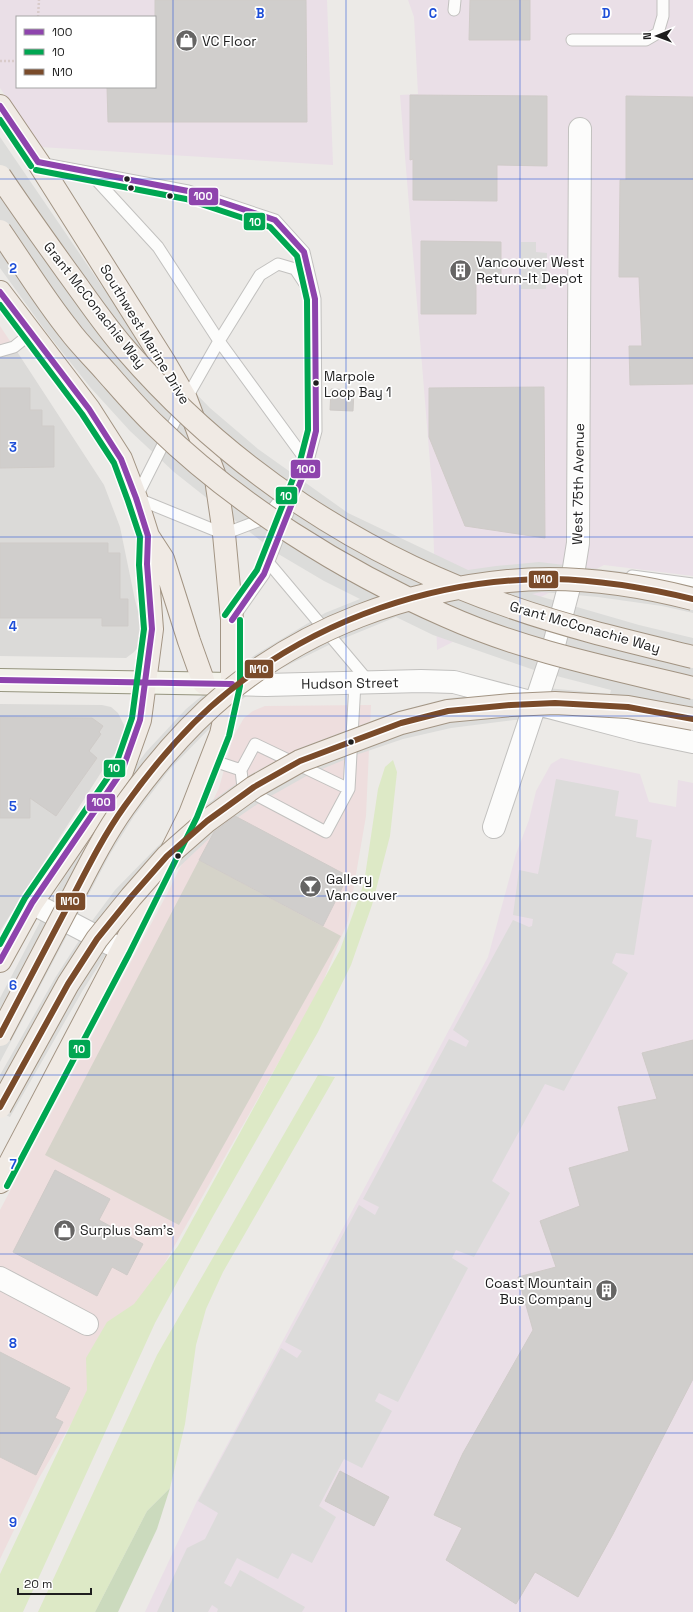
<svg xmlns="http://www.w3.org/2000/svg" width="693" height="1612" viewBox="0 0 693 1612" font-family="'Space Grotesk',sans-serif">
  <rect width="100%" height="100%" fill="#eceae7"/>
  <!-- residential -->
  <path fill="#dbdad8" d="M 14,347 L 104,485 L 120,527 L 135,600 L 142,626 L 140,645 L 134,652 L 126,658 L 0,656 L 0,351 Z
    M 0,704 L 102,705 L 111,707 L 118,713 L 124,725 L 125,735 L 119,750 L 109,760 L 0,931 Z"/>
  <!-- commercial -->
  <path fill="#eedede" d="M 0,326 L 14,347 L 0,351 Z
    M 371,705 L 366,816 L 348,921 L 319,991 L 133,1319 L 39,1478 L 0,1559 L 0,1210 L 169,890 L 219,788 L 233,737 L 244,718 L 253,711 L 265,706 Z"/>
  <!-- industrial -->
  <path fill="#eadfe7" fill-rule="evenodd" d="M 0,0 L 327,0 L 333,165 L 40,147 L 0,88 ZM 17,17 L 155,17 L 155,87 L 17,87 Z
    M 408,0 L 693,0 L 693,576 L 604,565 L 437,650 L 432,487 L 400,95 L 418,94 L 414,17 Z
    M 561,758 L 640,774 L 649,802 L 676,807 L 678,780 L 693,783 L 693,1612 L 145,1612 L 197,1501 L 488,957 L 516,854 L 529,820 L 536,791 L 551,764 Z"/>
  <!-- construction -->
  <path fill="#d5d3c9" d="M 199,860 L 341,936 L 179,1225 L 45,1155 Z"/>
  <!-- grass -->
  <path fill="#dde9c6" d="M 393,760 L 397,772 L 390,836 L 372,905 L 351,965 L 318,1032 L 212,1218 L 155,1323 L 23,1612 L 0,1612 L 0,1574 L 87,1390 L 86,1358 L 107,1322 L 134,1304 L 178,1246 L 340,950 L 364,883 L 378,789 L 385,767 Z
    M 318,1075 L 335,1077 L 223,1272 L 206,1309 L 196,1345 L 185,1424 L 170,1488 L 147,1511 L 95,1612 L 38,1612 L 157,1355 Z"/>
  <!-- forest -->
  <path fill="#cbdabd" d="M 170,1488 L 157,1529 L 118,1612 L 95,1612 L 147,1511 Z"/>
  <!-- parking -->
  <path fill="#dcdbda" d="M 521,242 L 536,242 L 536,252 L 547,253 L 546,289 L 521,289 Z
    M 556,779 L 619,791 L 615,816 L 638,820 L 636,837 L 652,840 L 634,955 L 616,953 L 612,963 L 628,973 L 564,1091 L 545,1084 L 492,1181 L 510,1193 L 474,1257 L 456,1250 L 452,1258 L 468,1268 L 398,1402 L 379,1393 L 375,1401 L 392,1411 L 362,1468 L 344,1459 L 319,1506 L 336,1517 L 312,1563 L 292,1553 L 278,1579 L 237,1558 L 224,1583 L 231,1587 L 240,1570 L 305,1607 L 302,1612 L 217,1612 L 218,1609 L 212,1605 L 208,1612 L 157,1612 L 187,1548 L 205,1539 L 218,1513 L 198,1501 L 281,1348 L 297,1358 L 302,1351 L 285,1342 L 359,1205 L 375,1215 L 379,1207 L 363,1199 L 449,1039 L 466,1047 L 469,1041 L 453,1030 L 513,920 L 529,927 L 532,926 L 533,919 L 513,915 L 519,870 L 538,874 Z"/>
  <!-- pier -->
  <path fill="#dcdcda" d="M 0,137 L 101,285 L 134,328 L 161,358 L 210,408 L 258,449 L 348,513 L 468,570 L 496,566 L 539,562 L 667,577 L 693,583 L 693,613 L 662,606 L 598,597 L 542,592 L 532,594 L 639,625 L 693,638 L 693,736 L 608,723 L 548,719 L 514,720 L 451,728 L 403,739 L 356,755 L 310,774 L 262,801 L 215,833 L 178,868 L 144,902 L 110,948 L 83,990 L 10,1117 L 0,1112 L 0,1075 L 55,978 L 89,925 L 115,890 L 158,846 L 199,810 L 246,777 L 297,749 L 398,711 L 445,699 L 509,690 L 547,688 L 610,694 L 611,690 L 537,671 L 433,635 L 396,617 L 335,642 L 280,669 L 240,701 L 209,729 L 170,769 L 134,816 L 110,854 L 0,1062 L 0,998 L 84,838 L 111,798 L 146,752 L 186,709 L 222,679 L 255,655 L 325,613 L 360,599 L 324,581 L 275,552 L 174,472 L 130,431 L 90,387 L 47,333 L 0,268 Z"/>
  <!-- building -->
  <path fill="#d0cecc" stroke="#cfcbc8" d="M 155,0 L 306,0 L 307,122 L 108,122 L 107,87 L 155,87 Z
    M 470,0 L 530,0 L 530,40 L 469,40 Z
    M 410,95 L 547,96 L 547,166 L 497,165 L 497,201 L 413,200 L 413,159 L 410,160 Z
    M 626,96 L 693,97 L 693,384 L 630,385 L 629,346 L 642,346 L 639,277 L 619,277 L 620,180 L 626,180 Z
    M 421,241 L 501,242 L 501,278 L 476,278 L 476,314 L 421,314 Z
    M 544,387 L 545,538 L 465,526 L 429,437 L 429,388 Z
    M 0,388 L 30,388 L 30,410 L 42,410 L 42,426 L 54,426 L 54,467 L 0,468 Z
    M 331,389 L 354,390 L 353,411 L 330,410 Z
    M 0,543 L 108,543 L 108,553 L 120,553 L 120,599 L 128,599 L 128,626 L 102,626 L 102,618 L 0,618 Z
    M 0,717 L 92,718 L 103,726 L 99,732 L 101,734 L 89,751 L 97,758 L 56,816 L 30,798 L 30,818 L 0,818 Z
    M 235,816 L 348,876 L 323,926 L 199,860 L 214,832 Z
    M 693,1040 L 693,1379 L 613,1534 L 578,1597 L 535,1572 L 516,1604 L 446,1560 L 462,1528 L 434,1515 L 463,1453 L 533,1330 L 518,1277 L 556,1267 L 540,1221 L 580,1206 L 569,1168 L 629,1151 L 618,1107 L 657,1099 L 642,1053 Z
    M 55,1170 L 110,1199 L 99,1220 L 143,1244 L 127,1275 L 112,1267 L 97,1296 L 13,1252 Z
    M 0,1352 L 70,1388 L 55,1418 L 63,1422 L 36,1475 L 0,1457 Z
    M 340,1471 L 389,1497 L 374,1526 L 325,1501 Z"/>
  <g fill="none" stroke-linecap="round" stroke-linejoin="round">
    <defs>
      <path id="lane" d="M 454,10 L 455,0
        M 572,40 L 646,40 L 658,33 L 663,16 L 663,0
        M 39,163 L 188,191 L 275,220 L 304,252 L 315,299 L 316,431 L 306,468
        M 90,173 L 158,247 L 219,341 L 308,463 L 266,518 L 224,534 L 136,498 L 186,399 L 219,341 L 260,275 L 278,264 L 295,269 L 315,299
        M 0,351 L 14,347 L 30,334
        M 268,562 L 369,682
        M 632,576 L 693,584
        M 233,618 L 264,574 L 294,497
        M 211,760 L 241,770 L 243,788 L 326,832 L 349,789 L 255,744 L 241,770
        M 349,789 L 355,683"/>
      <path id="street" d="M 232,684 L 266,685 L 421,681 L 454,682 L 640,731 L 693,742
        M 494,827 L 550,660 L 574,568 L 578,543 L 580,129
        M 32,903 L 122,950
        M 0,1278 L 87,1324"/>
      <path id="secondary" d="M 0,680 L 232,684"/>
      <path id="primary" d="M 0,106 L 38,162 L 165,363 L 186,399 L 216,479 L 224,534 L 232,620 L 232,684 L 221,734 L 190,814 L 122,950 L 0,1182
        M 0,292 L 89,409 L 121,459 L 136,498 L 148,536 L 147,564 L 152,629 L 140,720 L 122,771 L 32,903 L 0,961
        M 148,536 L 163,559 L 189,641 L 204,683"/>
    </defs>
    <!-- lane casing -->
    <use href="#lane" stroke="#c2c1bf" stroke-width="13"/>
    <!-- street casing -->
    <use href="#street" stroke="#c2c1bf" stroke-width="24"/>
    <!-- secondary casing -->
    <use href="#secondary" stroke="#96957f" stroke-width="24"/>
    <!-- primary casing -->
    <use href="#primary" stroke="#a29483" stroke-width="24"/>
    <!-- path -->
    <path stroke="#d9cbca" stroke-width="2.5" stroke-dasharray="2 2" stroke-linecap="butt" d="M 38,17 L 39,0
      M 0,61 L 17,61"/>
    <!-- lane -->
    <use href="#lane" stroke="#fcfcfb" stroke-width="11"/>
    <!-- street -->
    <use href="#street" stroke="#fcfcfb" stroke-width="22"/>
    <!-- secondary -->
    <use href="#secondary" stroke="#f3f2ea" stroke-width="22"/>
    <!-- primary -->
    <use href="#primary" stroke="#f0eae4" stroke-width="22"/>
    <defs>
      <path id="primary-bridge" d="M 0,176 C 22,209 45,241 68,273 C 87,299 105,326 126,350 C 229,469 363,557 511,607 C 571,628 632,642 693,657
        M 0,231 C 23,264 44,299 69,330 C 80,345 94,358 106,372 C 122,390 138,409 156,426 C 236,504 343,571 446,616 C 524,651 610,668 693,688
        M 0,1035 C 24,989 48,943 72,898 C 88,867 104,835 124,807 C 154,765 188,725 228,692 C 307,627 406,591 508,581 C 568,575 635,584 693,599
        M 0,1107 L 68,984 L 97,939 L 131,897 L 167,856 L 207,821 L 254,787 L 300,761 L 401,723 L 448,711 L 511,705 L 555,703 L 628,707 L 693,719"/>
    </defs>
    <!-- primary-bridge casing -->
    <use href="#primary-bridge" stroke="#a29483" stroke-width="24" stroke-linecap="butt"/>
    <!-- primary-bridge -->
    <use href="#primary-bridge" stroke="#f0eae4" stroke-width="22"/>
    <defs>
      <path id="bus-1" d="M 0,106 L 38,162
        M 38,162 L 188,191 L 275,220 L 304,252 L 315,299 L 316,431 L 308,463 L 264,574 L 232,620
        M 0,292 L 89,409 L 121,459 L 136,498 L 148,536 L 147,564 L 152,629 L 140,720 L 122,771 L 32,903 L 0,961
        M 0,680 L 232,684"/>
      <path id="bus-2" d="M 0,120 L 31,166
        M 36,170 L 186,199 L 270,227 L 297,256 L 307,300 L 308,430 L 300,461 L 257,570 L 225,615
        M 0,305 L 82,414 L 114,463 L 128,501 L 140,537 L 139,565 L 144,629 L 132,718 L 115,767 L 25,898 L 0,944
        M 7,1186 L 129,954 L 197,817 L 229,736 L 240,686 L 240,620"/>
      <path id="bus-3" d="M 0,1035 C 24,989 48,944 72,898 C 88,867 104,835 124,807 C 154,765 188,724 228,692 C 318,619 437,578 553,579 C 601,580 647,588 693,599
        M 0,1107 L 68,984 L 97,939 L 131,897 L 167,856 L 207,821 L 254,787 L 300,761 L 401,723 L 448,711 L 511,705 L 555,703 L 628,707 L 693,719"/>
    </defs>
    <!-- bus-1 casing -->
    <use href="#bus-1" stroke="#fff" stroke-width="9"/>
    <!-- bus-2 casing -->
    <use href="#bus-2" stroke="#fff" stroke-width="9"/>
    <!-- bus-3 casing -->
    <use href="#bus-3" stroke="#fff" stroke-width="9"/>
    <!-- bus-1 -->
    <use href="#bus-1" stroke="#8e44ad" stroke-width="6"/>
    <!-- bus-2 -->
    <use href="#bus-2" stroke="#00a651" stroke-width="6"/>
    <!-- bus-3 -->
    <use href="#bus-3" stroke="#7a4b2a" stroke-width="6"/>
  </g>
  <!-- grid -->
  <path fill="none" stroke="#1d4ed8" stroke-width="1" stroke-opacity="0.55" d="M 173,0 L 173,1612M 346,0 L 346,1612M 520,0 L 520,1612M 0,179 L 693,179M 0,358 L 693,358M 0,537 L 693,537M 0,716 L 693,716M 0,896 L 693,896M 0,1075 L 693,1075M 0,1254 L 693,1254M 0,1433 L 693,1433"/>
  <!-- icons -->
  <defs>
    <symbol id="shop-disc" viewBox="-11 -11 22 22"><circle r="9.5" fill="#666564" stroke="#fff"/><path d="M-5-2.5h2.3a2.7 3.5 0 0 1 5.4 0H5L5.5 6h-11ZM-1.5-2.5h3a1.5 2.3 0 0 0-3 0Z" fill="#fff"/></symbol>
    <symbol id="building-disc" viewBox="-11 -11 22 22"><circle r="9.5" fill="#666564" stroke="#fff"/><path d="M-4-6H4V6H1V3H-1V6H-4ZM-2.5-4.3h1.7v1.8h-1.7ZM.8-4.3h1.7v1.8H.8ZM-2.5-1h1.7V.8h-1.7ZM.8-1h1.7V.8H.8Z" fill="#fff"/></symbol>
    <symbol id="bar-disc" viewBox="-11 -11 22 22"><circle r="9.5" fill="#666564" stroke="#fff"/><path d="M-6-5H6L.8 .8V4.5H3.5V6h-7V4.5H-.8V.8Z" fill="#fff"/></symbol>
  </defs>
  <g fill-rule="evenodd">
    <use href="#shop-disc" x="174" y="28" width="25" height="25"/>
    <use href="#building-disc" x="448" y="258" width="25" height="25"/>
    <use href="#bar-disc" x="298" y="874" width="25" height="25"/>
    <use href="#shop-disc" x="52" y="1218" width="25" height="25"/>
    <use href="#building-disc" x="594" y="1278" width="25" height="25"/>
  </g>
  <!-- markers -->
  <g fill="#1e1e1e" stroke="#fff" stroke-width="1.5">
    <circle cx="127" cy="179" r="3.5"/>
    <circle cx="131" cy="188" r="3.5"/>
    <circle cx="170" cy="196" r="3.5"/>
    <circle cx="316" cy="383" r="3.5"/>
    <circle cx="351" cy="742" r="3.5"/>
    <circle cx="178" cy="856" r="3.5"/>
  </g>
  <g text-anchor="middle" stroke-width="3.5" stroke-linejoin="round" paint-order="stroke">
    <!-- bus labels -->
    <g font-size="13" fill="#1e1e1e" stroke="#fff" text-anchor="start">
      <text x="324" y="381">Marpole<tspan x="324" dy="16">Loop Bay 1</tspan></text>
    </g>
    <!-- poi labels -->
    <g font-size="14" fill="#1e1e1e" stroke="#fff" text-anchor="start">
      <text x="202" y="46">VC Floor</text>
      <text x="476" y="267">Vancouver West<tspan x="476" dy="16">Return-It Depot</tspan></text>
      <text x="326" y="884">Gallery<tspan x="326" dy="16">Vancouver</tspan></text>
      <text x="80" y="1235">Surplus Sam's</text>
      <text x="592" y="1288" text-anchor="end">Coast Mountain<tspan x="592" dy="16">Bus Company</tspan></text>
    </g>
    <!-- street labels -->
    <g font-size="14" fill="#1e1e1e" stroke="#fff">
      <text transform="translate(95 305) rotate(52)" y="5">Grant McConachie Way</text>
      <text transform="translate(145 334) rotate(59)" y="5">Southwest Marine Drive</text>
      <text transform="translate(578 484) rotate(-89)" y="5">West 75th Avenue</text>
      <text transform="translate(585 627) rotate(16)" y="5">Grant McConachie Way</text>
      <text transform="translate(350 683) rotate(-1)" y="5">Hudson Street</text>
    </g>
  </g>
  <g font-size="13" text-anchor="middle" font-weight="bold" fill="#1d4ed8" stroke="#fff" stroke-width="3.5" stroke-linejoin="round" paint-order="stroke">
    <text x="260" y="18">B</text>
    <text x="433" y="18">C</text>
    <text x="606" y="18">D</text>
    <text x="13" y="273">2</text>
    <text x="13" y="452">3</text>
    <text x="13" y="631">4</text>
    <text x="13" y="811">5</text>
    <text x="13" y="990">6</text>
    <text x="13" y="1169">7</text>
    <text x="13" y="1348">8</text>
    <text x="13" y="1527">9</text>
  </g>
  <g stroke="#fff" stroke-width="1.5">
    <rect x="188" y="187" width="31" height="19" rx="4" fill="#8e44ad"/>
    <rect x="243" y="212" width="23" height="19" rx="4" fill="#00a651"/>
    <rect x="290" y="459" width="31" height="20" rx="4" fill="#8e44ad"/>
    <rect x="275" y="486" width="23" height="19" rx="4" fill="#00a651"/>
    <rect x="528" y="570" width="31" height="19" rx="4" fill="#7a4b2a"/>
    <rect x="244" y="659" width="30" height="20" rx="4" fill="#7a4b2a"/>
    <rect x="103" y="759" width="23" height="19" rx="4" fill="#00a651"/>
    <rect x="86" y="793" width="30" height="19" rx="4" fill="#8e44ad"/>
    <rect x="55" y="892" width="31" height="19" rx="4" fill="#7a4b2a"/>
    <rect x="68" y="1039" width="23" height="20" rx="4" fill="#00a651"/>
  </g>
  <g font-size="11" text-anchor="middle" font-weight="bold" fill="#fff">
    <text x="203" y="200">100</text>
    <text x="255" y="226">10</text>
    <text x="306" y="473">100</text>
    <text x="286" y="500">10</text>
    <text x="543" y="583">N10</text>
    <text x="259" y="673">N10</text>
    <text x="114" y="772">10</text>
    <text x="101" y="806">100</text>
    <text x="70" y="905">N10</text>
    <text x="79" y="1053">10</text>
  </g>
  <!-- legend -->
  <rect x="16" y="16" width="140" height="72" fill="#ffffff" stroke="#a5a5a5"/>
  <rect x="24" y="29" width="20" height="6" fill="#8e44ad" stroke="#a5a5a5"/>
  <text x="52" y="36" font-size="12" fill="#1e1e1e">100</text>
  <rect x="24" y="49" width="20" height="6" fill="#00a651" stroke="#a5a5a5"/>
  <text x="52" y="56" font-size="12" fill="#1e1e1e">10</text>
  <rect x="24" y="69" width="20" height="6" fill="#7a4b2a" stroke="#a5a5a5"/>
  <text x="52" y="76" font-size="12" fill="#1e1e1e">N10</text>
  <!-- north arrow -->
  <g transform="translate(657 36) rotate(269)" stroke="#ffffff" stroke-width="3" paint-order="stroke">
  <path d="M0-3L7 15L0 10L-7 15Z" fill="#1e1e1e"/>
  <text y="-6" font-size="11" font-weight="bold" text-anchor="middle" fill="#1e1e1e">N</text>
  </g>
  <!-- scale -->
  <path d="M18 1588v6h73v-6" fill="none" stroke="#1e1e1e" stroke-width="2"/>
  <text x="24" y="1588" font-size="12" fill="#1e1e1e" stroke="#ffffff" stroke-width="3" paint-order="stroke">20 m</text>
</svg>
